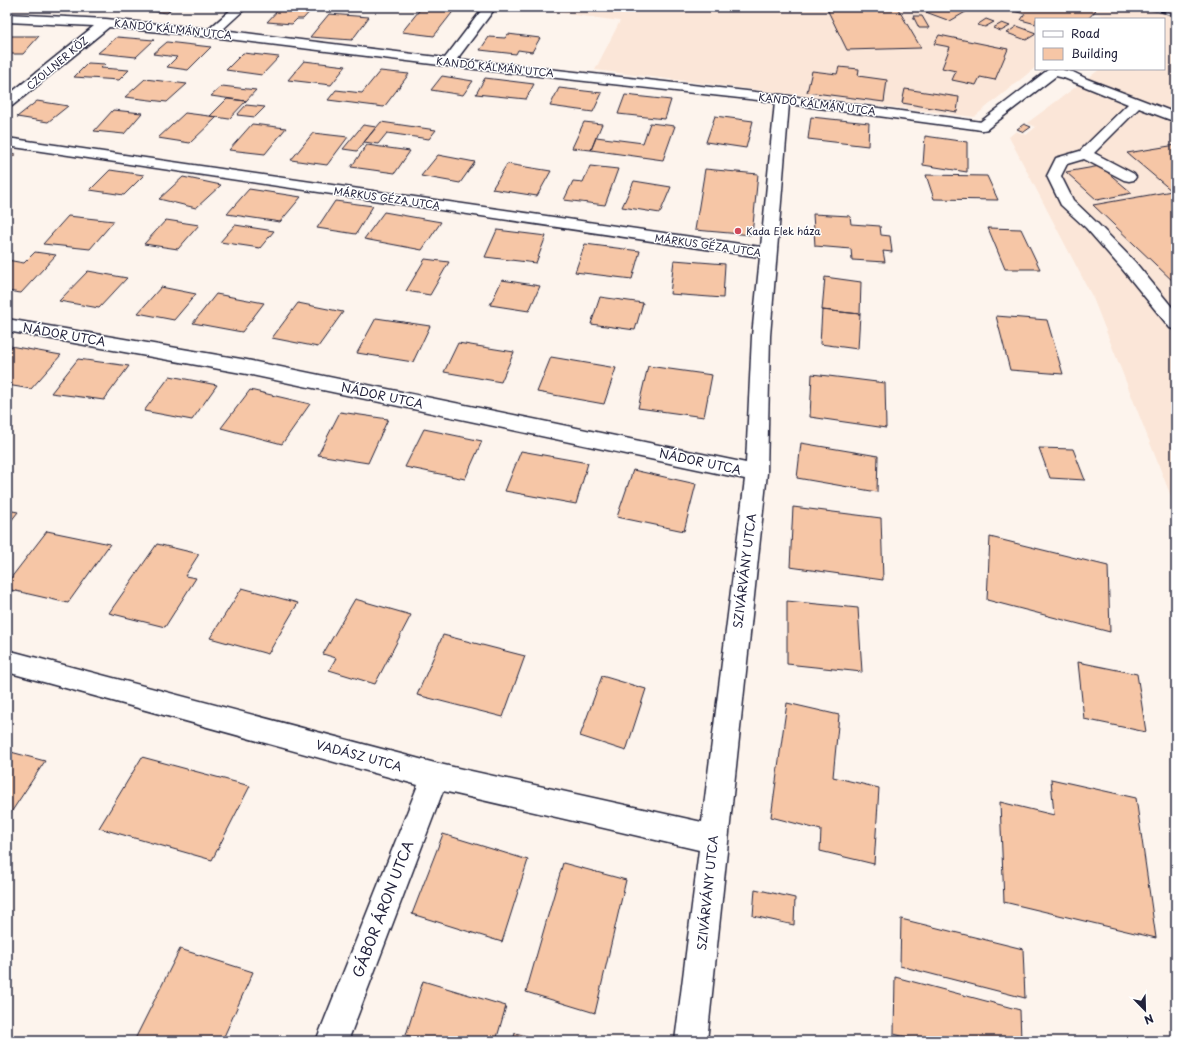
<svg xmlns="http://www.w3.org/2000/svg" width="1183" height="1048" viewBox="0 0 1183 1048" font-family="'Playpen Sans',sans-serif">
  <rect width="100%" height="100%" fill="#fdf4ed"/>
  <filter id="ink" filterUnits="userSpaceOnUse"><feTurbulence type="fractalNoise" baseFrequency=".025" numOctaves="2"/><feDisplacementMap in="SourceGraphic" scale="8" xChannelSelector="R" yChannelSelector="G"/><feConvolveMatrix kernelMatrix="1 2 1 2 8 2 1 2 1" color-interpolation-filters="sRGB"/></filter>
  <g filter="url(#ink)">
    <!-- built -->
    <path fill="#fbe6d8" d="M 1176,7 L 1176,509 L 1093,298 L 1009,137 L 1016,131 L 1026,135 L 1036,127 L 1027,123 L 1100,69 L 1164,69 L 1164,19 L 1114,19 L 1093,13 L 1036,19 L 1036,67 L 974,117 L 595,70 L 620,21 L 523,8 Z"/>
    <!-- building -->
    <path fill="#f6c6a6" stroke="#22223b" d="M 146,7 L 173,7 L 167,13 L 143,10 Z
      M 281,7 L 314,7 L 303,19 L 297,19 L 292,24 L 267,22 Z
      M 422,7 L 441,7 L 455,9 L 434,36 L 402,32 Z
      M 826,7 L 897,7 L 921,48 L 847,50 Z
      M 916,7 L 959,7 L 969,10 L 950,21 L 915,8 Z
      M 997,7 L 1085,7 L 1096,10 L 1088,19 L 1036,19 L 1036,24 L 1021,20 L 1025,14 Z
      M 329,14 L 369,17 L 352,40 L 310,37 Z
      M 913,16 L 922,16 L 929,28 L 919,28 Z
      M 986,19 L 994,22 L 985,27 L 977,25 Z
      M 1002,23 L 1010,26 L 1001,31 L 993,28 Z
      M 1017,26 L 1036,33 L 1036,34 L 1026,40 L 1007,33 Z
      M 508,34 L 540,38 L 532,52 L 518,50 L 516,54 L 480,50 L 489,37 L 505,38 Z
      M 939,35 L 1008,49 L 995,80 L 980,77 L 976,85 L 952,80 L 956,71 L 942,68 L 950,47 L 934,44 Z
      M 7,36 L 39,36 L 23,54 L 7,54 Z
      M 117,37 L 154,40 L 136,57 L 98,53 Z
      M 167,42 L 211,47 L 188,70 L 167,67 L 177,57 L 153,54 Z
      M 243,53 L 279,57 L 262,75 L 226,70 Z
      M 304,61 L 346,66 L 331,85 L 288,80 Z
      M 88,63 L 105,64 L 101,68 L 129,70 L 119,80 L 74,77 Z
      M 839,67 L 859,69 L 858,76 L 887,80 L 884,102 L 807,92 L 812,71 L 837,74 Z
      M 380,71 L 409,74 L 384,107 L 328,100 L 336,90 L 362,93 Z
      M 442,76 L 473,81 L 463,95 L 431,90 Z
      M 485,78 L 534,84 L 526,99 L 476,94 Z
      M 145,79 L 187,84 L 167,102 L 125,97 Z
      M 222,86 L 256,90 L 246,101 L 211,96 Z
      M 559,88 L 602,93 L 593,112 L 550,106 Z
      M 905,89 L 959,97 L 957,112 L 902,103 Z
      M 625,95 L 671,100 L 665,119 L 618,114 Z
      M 227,99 L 246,101 L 229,119 L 210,116 Z
      M 37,101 L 68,106 L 48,122 L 17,117 Z
      M 246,105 L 265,107 L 255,117 L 237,115 Z
      M 113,110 L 142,113 L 124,134 L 94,131 Z
      M 185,113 L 217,117 L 190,143 L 158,138 Z
      M 715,116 L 753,121 L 746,148 L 706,142 Z
      M 811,117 L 869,123 L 868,146 L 808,139 Z
      M 381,122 L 436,130 L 429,139 L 387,133 L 378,144 L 364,142 Z
      M 584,122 L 602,124 L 591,150 L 572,148 Z
      M 650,123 L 675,126 L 663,160 L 591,150 L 596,137 L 643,143 Z
      M 252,124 L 286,128 L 265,154 L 229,150 Z
      M 1024,124 L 1031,127 L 1024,132 L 1017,129 Z
      M 363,125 L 376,127 L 357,151 L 343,149 Z
      M 313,133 L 348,137 L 327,165 L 291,160 Z
      M 925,136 L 967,142 L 967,172 L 923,165 Z
      M 367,145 L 410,151 L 395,173 L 351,167 Z
      M 1176,145 L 1176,284 L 1093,205 L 1172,191 L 1127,153 Z
      M 7,153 L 16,154 L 7,161 Z
      M 438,155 L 475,162 L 460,183 L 421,176 Z
      M 507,164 L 551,171 L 537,196 L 492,189 Z
      M 590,166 L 618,169 L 605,205 L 564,200 L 573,181 L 583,182 Z
      M 1100,166 L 1132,193 L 1097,200 L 1066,172 Z
      M 705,169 L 758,174 L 752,235 L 695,230 Z
      M 110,170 L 144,175 L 124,195 L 90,190 Z
      M 926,175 L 987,176 L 998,200 L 934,199 Z
      M 183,177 L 221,185 L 196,208 L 159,199 Z
      M 634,181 L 671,187 L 660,213 L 622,207 Z
      M 249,189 L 301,197 L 280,222 L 227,214 Z
      M 335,201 L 373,206 L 356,234 L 317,228 Z
      M 384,212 L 441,222 L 422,250 L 364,239 Z
      M 813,214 L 850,216 L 851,224 L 880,226 L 881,235 L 890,236 L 892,252 L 883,251 L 885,262 L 852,260 L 851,249 L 815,246 Z
      M 68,216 L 114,221 L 90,249 L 43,244 Z
      M 166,220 L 199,225 L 178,249 L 144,244 Z
      M 235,225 L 274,231 L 260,248 L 220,242 Z
      M 988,228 L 1021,229 L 1040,269 L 1005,269 Z
      M 497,230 L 546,236 L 536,263 L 485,257 Z
      M 585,244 L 640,251 L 632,279 L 575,272 Z
      M 35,252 L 56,255 L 21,293 L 7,291 L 7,260 L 24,263 Z
      M 425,259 L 449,262 L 430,295 L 406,291 Z
      M 674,260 L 725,264 L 723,298 L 670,294 Z
      M 88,271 L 127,278 L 99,308 L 59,301 Z
      M 825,277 L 861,282 L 860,314 L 822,310 Z
      M 502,280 L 540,286 L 529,311 L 490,305 Z
      M 161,287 L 196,294 L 174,320 L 138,313 Z
      M 216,294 L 264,303 L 242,332 L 193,323 Z
      M 600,297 L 643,303 L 635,330 L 591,324 Z
      M 298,303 L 343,312 L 318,347 L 272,338 Z
      M 822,310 L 860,314 L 858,349 L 820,344 Z
      M 996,316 L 1047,320 L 1063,374 L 1010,370 Z
      M 376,318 L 430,326 L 413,362 L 357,353 Z
      M 458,343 L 514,352 L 501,382 L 444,372 Z
      M 10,346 L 61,355 L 31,389 L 7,385 L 7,350 Z
      M 551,357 L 616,368 L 604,404 L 537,392 Z
      M 78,359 L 129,366 L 104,400 L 51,393 Z
      M 648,366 L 712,375 L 704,417 L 638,408 Z
      M 812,374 L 885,383 L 886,428 L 810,417 Z
      M 170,376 L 217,385 L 192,420 L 144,411 Z
      M 250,390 L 310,404 L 282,444 L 221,428 Z
      M 340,412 L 388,419 L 368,463 L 318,455 Z
      M 424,429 L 482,441 L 465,479 L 405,467 Z
      M 801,443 L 878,456 L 877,492 L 797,478 Z
      M 1039,448 L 1073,449 L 1085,480 L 1050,478 Z
      M 521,451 L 588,463 L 576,504 L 505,491 Z
      M 633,470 L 696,484 L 684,531 L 617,517 Z
      M 793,507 L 881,518 L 883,580 L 790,567 Z
      M 7,510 L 18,512 L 7,526 Z
      M 47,531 L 110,544 L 68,603 L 7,589 L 7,583 Z
      M 990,537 L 1108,566 L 1110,632 L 987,600 Z
      M 157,544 L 199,554 L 185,576 L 196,578 L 165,627 L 109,613 Z
      M 242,588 L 298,603 L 268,654 L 210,638 Z
      M 355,599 L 411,615 L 375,684 L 329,670 L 336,658 L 323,654 Z
      M 787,601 L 858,608 L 862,672 L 787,664 Z
      M 443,635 L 525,656 L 503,717 L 417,695 Z
      M 1078,662 L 1137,674 L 1146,732 L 1084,719 Z
      M 602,676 L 646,689 L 626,751 L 580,736 Z
      M 787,703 L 839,715 L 833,777 L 879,788 L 874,864 L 820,851 L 821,830 L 771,817 Z
      M 7,751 L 45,761 L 8,817 L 7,817 Z
      M 142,757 L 250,786 L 212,860 L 99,828 Z
      M 1051,779 L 1136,798 L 1156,938 L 1004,902 L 1000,802 L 1054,815 Z
      M 443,834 L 528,860 L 502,942 L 412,914 Z
      M 563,863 L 626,880 L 595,1013 L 526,992 Z
      M 755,889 L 795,898 L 794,925 L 753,916 Z
      M 901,919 L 1023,949 L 1025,998 L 900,966 Z
      M 180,949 L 253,972 L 222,1041 L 134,1041 Z
      M 895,977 L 1020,1010 L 1021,1041 L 921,1041 L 894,1034 Z
      M 423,981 L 506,1006 L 496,1041 L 426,1041 L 406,1035 Z
      M 515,1033 L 547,1041 L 513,1041 Z"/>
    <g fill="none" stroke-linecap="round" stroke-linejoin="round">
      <defs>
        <path id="service" d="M 1049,69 L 1063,69 L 1063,70 L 1073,72 L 1087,79 L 1176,113 L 1176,122 L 1139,108 L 1094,153 L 1134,174 L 1136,177 L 1134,180 L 1129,181 L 1124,180 L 1084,159 L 1067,164 L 1061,176 L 1073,200 L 1096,222 L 1135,262 L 1176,312 L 1176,330 L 1170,328 L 1123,270 L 1086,228 L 1061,205 L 1047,176 L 1056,158 L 1080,151 L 1128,104 L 1064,78 L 1056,76 L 987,129 L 982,130 L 977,129 L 975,126 Z"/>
        <path id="minor" d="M 234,7 L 247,7 L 222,30 L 445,58 L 484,7 L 496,7 L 457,59 L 782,95 L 982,122 L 987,123 L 989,126 L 987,129 L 982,130 L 789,104 L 770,336 L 767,473 L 707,1041 L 675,1041 L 699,850 L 443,791 L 348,1041 L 316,1041 L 418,785 L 7,672 L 7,650 L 435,763 L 702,822 L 745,479 L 247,374 L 7,331 L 7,319 L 247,360 L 746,463 L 752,336 L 760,257 L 7,146 L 7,138 L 761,247 L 775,102 L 448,66 L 212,37 L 109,27 L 12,106 L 7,107 L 7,96 L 94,26 L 7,22 L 7,14 L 106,19 L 209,29 Z"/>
      </defs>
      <!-- service casing -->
      <use href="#service" stroke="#22223b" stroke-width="3"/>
      <!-- minor casing -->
      <use href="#minor" stroke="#22223b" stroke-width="3"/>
      <!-- service -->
      <use href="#service" fill="#fff" fill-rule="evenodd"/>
      <!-- minor -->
      <use href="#minor" fill="#fff" fill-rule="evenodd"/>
      <defs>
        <path id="rail" d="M 1144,7 L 1176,15"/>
      </defs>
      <!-- rail casing -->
      <use href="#rail" stroke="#22223b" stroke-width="3"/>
      <!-- rail -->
      <use href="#rail" stroke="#fff" stroke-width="2" stroke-dasharray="5.5" stroke-linecap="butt"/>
    </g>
  </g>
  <!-- markers -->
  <circle fill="#d1495b" stroke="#fff" stroke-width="1.5" cx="738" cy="231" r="4"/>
  <g text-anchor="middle" stroke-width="3" stroke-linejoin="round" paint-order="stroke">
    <!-- far-street labels -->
    <g font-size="10" fill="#22223b" stroke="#fff">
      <text transform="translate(173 29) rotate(6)" y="4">KANDÓ KÁLMÁN UTCA</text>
      <text transform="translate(57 63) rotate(-40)" y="4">CZOLLNER KÖZ</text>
      <text transform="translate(495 67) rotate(6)" y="4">KANDÓ KÁLMÁN UTCA</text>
      <text transform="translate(817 104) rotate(7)" y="4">KANDÓ KÁLMÁN UTCA</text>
      <text transform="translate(387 198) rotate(8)" y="4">MÁRKUS GÉZA UTCA</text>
      <text transform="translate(708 245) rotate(8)" y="4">MÁRKUS GÉZA UTCA</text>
    </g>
    <!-- far-poi labels -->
    <g font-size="10" fill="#22223b" stroke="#fff" text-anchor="start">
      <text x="746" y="235">Kada Elek háza</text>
    </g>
    <!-- street labels -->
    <g font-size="12" fill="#22223b" stroke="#fff">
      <text transform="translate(64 335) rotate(10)" y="4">NÁDOR UTCA</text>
      <text transform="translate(382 396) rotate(12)" y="4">NÁDOR UTCA</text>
      <text transform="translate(700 462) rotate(12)" y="4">NÁDOR UTCA</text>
      <text transform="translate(745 571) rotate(-83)" y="4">SZIVÁRVÁNY UTCA</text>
      <text transform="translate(359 756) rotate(15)" y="4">VADÁSZ UTCA</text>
      <text transform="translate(708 893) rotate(-84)" y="4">SZIVÁRVÁNY UTCA</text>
    </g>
    <!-- near-street labels -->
    <g font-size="14" fill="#22223b" stroke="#fff">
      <text transform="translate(383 909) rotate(-69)" y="5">GÁBOR ÁRON UTCA</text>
    </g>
  </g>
  <!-- margin -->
  <rect width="1183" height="1048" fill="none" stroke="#fff" stroke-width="24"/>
  <rect x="12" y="12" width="1159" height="1024" fill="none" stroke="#22223b" stroke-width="1.5" filter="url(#ink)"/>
  <!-- legend -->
  <rect x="1035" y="18" width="130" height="52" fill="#ffffff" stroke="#a7a7b1"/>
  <rect x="1043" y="31" width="20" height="6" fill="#ffffff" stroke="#a7a7b1"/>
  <text x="1071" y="38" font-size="12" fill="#22223b">Road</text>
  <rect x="1043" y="48" width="20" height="12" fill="#f6c6a6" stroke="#a7a7b1"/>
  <text x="1071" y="58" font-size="12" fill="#22223b">Building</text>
  <!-- north arrow -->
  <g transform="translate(1145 1010) rotate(157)" stroke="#ffffff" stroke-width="3" paint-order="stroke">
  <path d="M0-3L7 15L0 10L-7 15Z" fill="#22223b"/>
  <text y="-6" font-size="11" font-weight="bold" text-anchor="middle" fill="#22223b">N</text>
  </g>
</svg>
